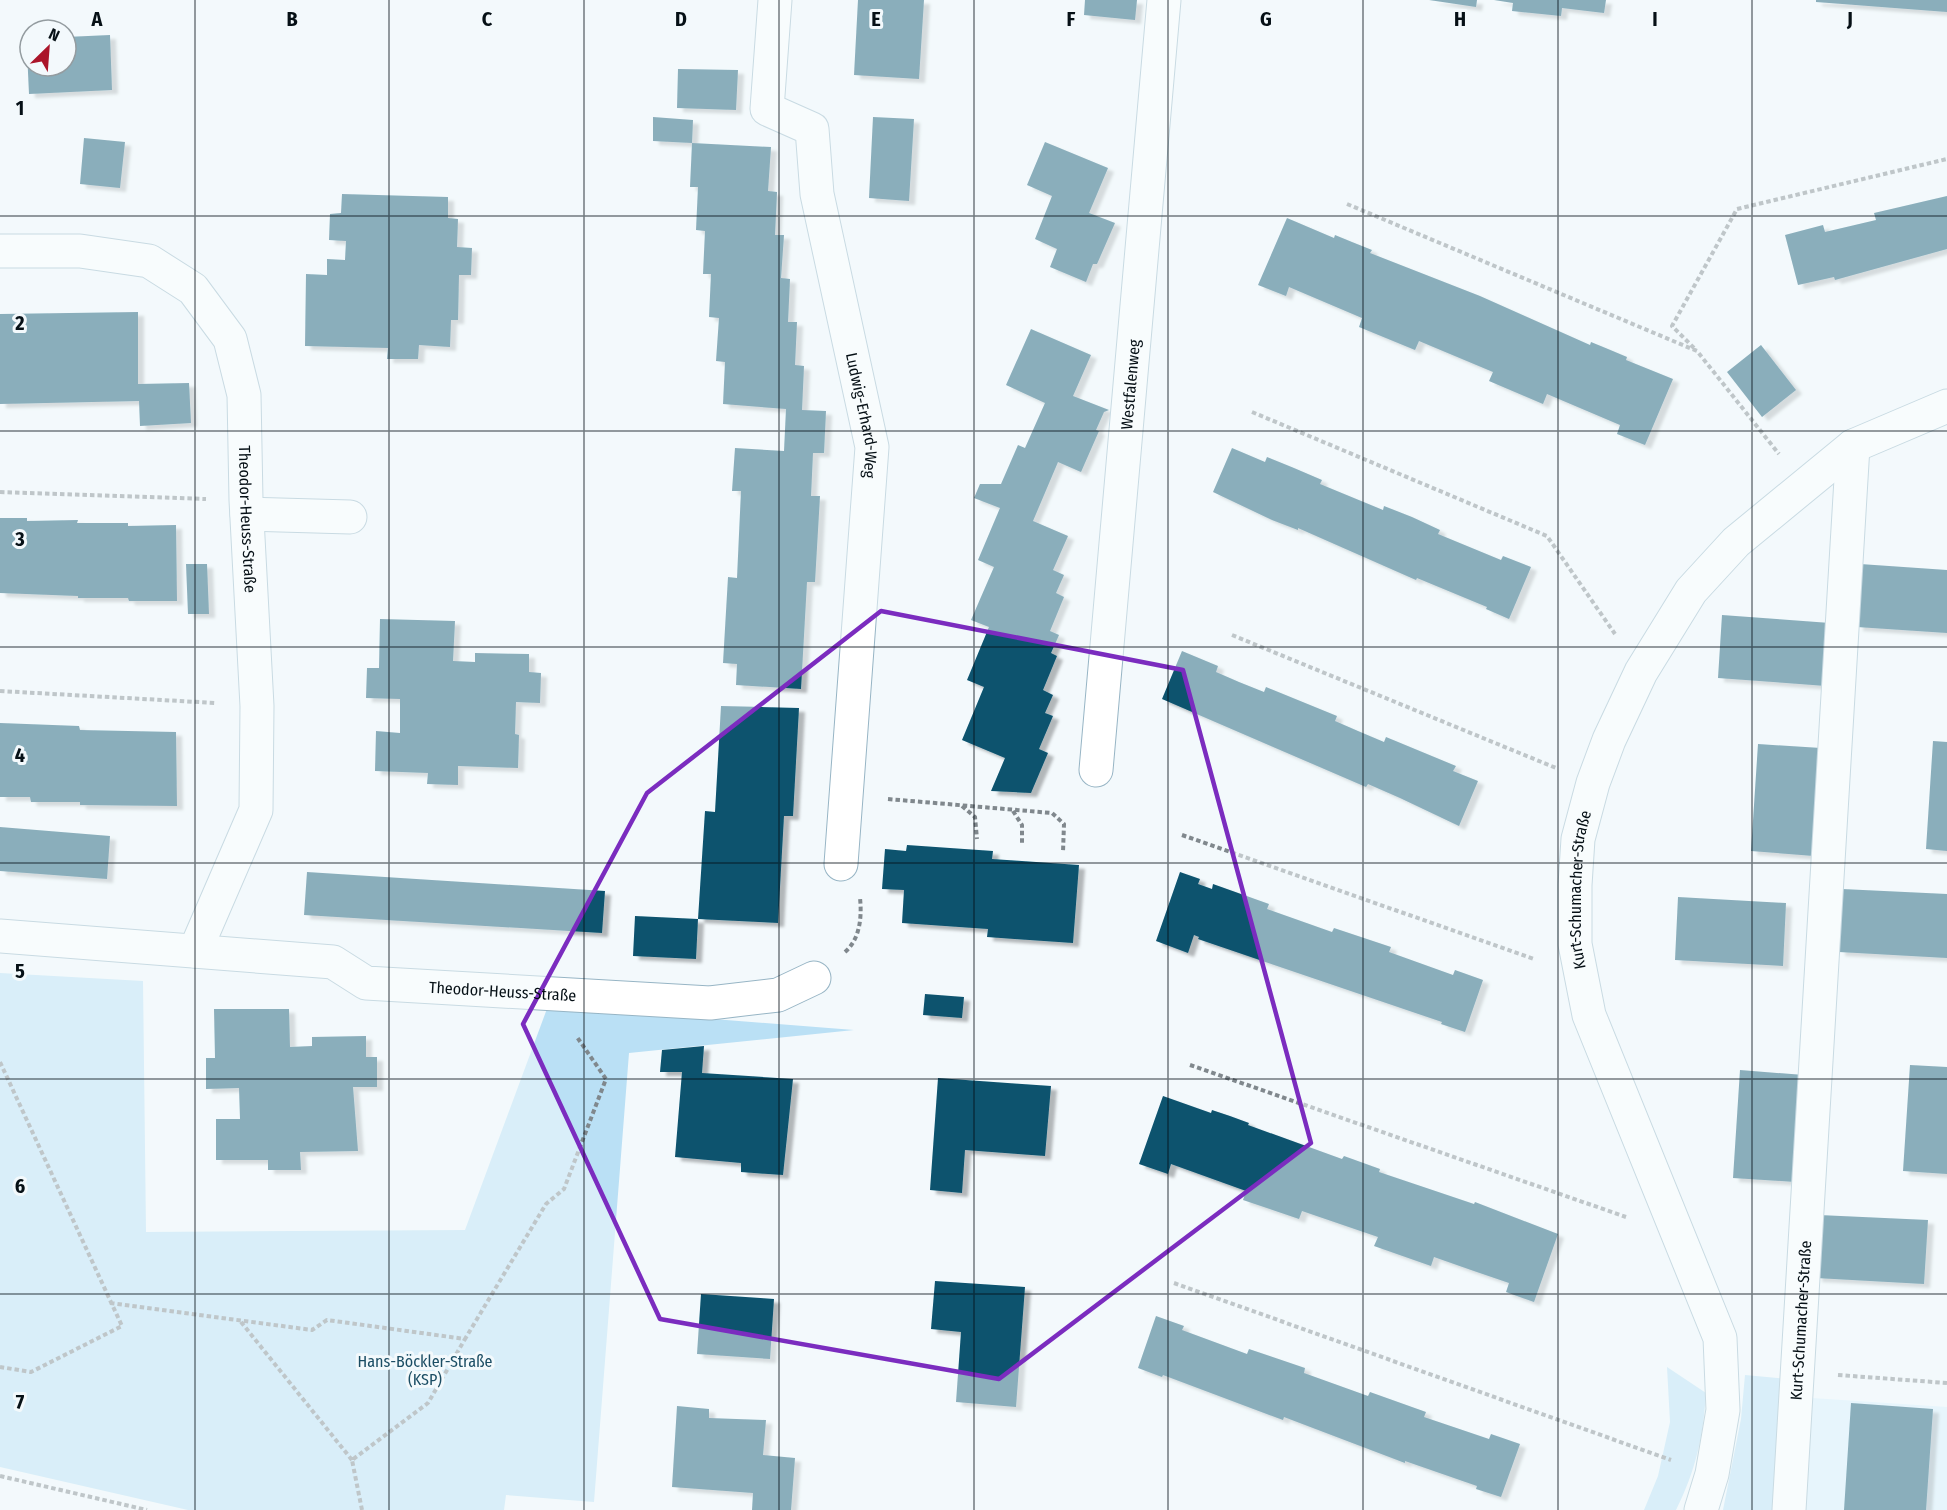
<svg xmlns="http://www.w3.org/2000/svg" width="1947" height="1510" viewBox="0 0 1947 1510" font-family="'Fira Sans Condensed',sans-serif">
  <defs>
    <filter id="shadow"><feDropShadow dx="6" dy="4" stdDeviation="1.5" flood-color="#0004"/></filter>
  </defs>
  <rect width="100%" height="100%" fill="#f3f9fc"/>
  <!-- built -->
  <path fill="#d9f0fd" d="M 1812,1398 L 1947,1407 L 1947,1510 L 1804,1510 Z"/>
  <!-- green -->
  <path fill="#bae0f5" d="M 0,973 L 143,981 L 146,1232 L 465,1230 L 548,1006 L 854,1030 L 629,1053 L 594,1502 L 506,1495 L 504,1510 L 188,1510 L 0,1467 Z
    M 1667,1367 L 1706,1393 C 1703,1437 1696,1470 1676,1510 L 1644,1510 L 1658,1476 L 1670,1422 Z
    M 1745,1375 L 1789,1379 L 1780,1510 L 1723,1510 L 1741,1419 Z"/>
  <!-- building -->
  <path fill="#0a526e" filter="url(#shadow)" d="M 858,0 L 924,0 L 919,79 L 854,75 Z
    M 1085,0 L 1137,0 L 1135,20 L 1084,15 Z
    M 1429,0 L 1477,0 L 1476,7 Z
    M 1494,0 L 1606,0 L 1604,13 L 1562,8 L 1561,16 L 1512,11 L 1513,3 Z
    M 1816,0 L 1947,0 L 1947,12 L 1816,2 Z
    M 110,35 L 112,90 L 29,94 L 27,51 L 30,51 L 30,66 L 66,66 L 66,37 Z
    M 678,69 L 738,70 L 736,110 L 677,108 Z
    M 653,117 L 693,120 L 692,143 L 653,141 Z
    M 873,117 L 914,119 L 909,201 L 869,198 Z
    M 84,138 L 125,142 L 120,188 L 80,184 Z
    M 1045,142 L 1108,168 L 1089,213 L 1115,223 L 1097,264 L 1093,264 L 1086,282 L 1050,267 L 1057,249 L 1035,239 L 1052,196 L 1027,185 Z
    M 692,143 L 771,147 L 768,191 L 777,192 L 775,235 L 784,235 L 781,278 L 790,279 L 788,322 L 797,322 L 795,365 L 804,366 L 802,410 L 826,411 L 824,453 L 813,453 L 811,496 L 820,496 L 815,582 L 807,582 L 801,689 L 736,685 L 737,664 L 723,663 L 728,577 L 737,578 L 739,534 L 741,491 L 732,491 L 735,448 L 784,451 L 786,409 L 723,404 L 725,362 L 716,361 L 719,318 L 709,317 L 711,274 L 703,274 L 705,231 L 696,230 L 698,187 L 690,187 Z
    M 342,194 L 448,197 L 448,218 L 458,219 L 457,247 L 472,248 L 471,275 L 459,275 L 458,320 L 451,320 L 450,347 L 419,345 L 418,359 L 387,359 L 388,348 L 305,346 L 306,274 L 327,275 L 327,259 L 345,260 L 346,241 L 329,240 L 330,214 L 341,213 Z
    M 1947,196 L 1947,249 L 1835,280 L 1834,277 L 1798,285 L 1785,235 L 1823,225 L 1825,232 L 1876,220 L 1874,213 Z
    M 1287,218 L 1334,238 L 1335,235 L 1352,242 L 1372,250 L 1370,253 L 1480,296 L 1590,345 L 1591,342 L 1608,349 L 1627,357 L 1626,360 L 1673,379 L 1645,445 L 1617,434 L 1620,425 L 1547,394 L 1543,404 L 1489,381 L 1493,372 L 1419,341 L 1415,350 L 1359,327 L 1362,318 L 1289,287 L 1286,296 L 1258,285 Z
    M 138,312 L 138,384 L 189,383 L 191,423 L 140,426 L 139,401 L 0,404 L 0,314 Z
    M 1031,329 L 1091,355 L 1073,396 L 1109,410 L 1104,412 L 1096,430 L 1099,431 L 1081,472 L 1058,462 L 1033,521 L 1068,536 L 1053,570 L 1064,575 L 1056,593 L 1064,597 L 1050,631 L 1059,635 L 1051,653 L 1057,656 L 1043,690 L 1053,695 L 1045,713 L 1053,716 L 1039,749 L 1048,753 L 1031,793 L 991,791 L 1005,758 L 962,740 L 984,687 L 967,680 L 989,627 L 971,620 L 994,567 L 978,560 L 1000,508 L 974,498 L 980,484 L 1001,484 L 1018,445 L 1025,448 L 1045,403 L 1006,385 Z
    M 1761,345 L 1796,390 L 1762,417 L 1727,372 Z
    M 1232,448 L 1265,462 L 1267,457 L 1294,468 L 1322,480 L 1320,484 L 1383,510 L 1384,506 L 1412,517 L 1440,530 L 1438,534 L 1501,560 L 1503,556 L 1531,567 L 1509,619 L 1486,609 L 1487,607 L 1417,578 L 1416,580 L 1298,528 L 1298,530 L 1272,520 L 1213,492 Z
    M 0,518 L 27,518 L 27,521 L 78,520 L 77,523 L 128,523 L 128,526 L 176,525 L 177,601 L 129,601 L 128,598 L 78,598 L 78,596 L 0,593 Z
    M 186,564 L 207,564 L 209,614 L 188,614 Z
    M 1860,564 L 1947,570 L 1947,633 L 1857,627 Z
    M 1722,615 L 1830,623 L 1826,686 L 1718,678 Z
    M 380,619 L 455,621 L 453,661 L 475,662 L 475,653 L 529,654 L 529,672 L 541,673 L 540,703 L 516,702 L 515,734 L 519,735 L 518,768 L 458,766 L 458,785 L 427,784 L 428,773 L 375,771 L 376,731 L 400,733 L 400,699 L 366,698 L 367,668 L 379,668 Z
    M 1182,651 L 1218,666 L 1216,672 L 1239,682 L 1264,692 L 1266,687 L 1337,716 L 1335,721 L 1358,731 L 1384,742 L 1386,737 L 1456,766 L 1453,771 L 1478,781 L 1459,826 L 1400,798 L 1368,784 L 1366,787 L 1162,699 Z
    M 721,706 L 799,708 L 793,816 L 784,816 L 778,923 L 698,919 L 705,811 L 715,812 Z
    M 0,723 L 79,726 L 80,730 L 176,732 L 177,806 L 80,805 L 80,802 L 31,802 L 30,797 L 0,797 Z
    M 1933,741 L 1947,742 L 1947,851 L 1926,849 Z
    M 1758,744 L 1821,748 L 1814,856 L 1751,851 Z
    M 0,827 L 110,836 L 107,879 L 0,871 Z
    M 907,845 L 993,851 L 992,859 L 1079,865 L 1073,943 L 987,937 L 988,929 L 902,923 L 904,890 L 882,889 L 885,849 L 906,851 Z
    M 307,872 L 605,891 L 602,933 L 304,915 Z
    M 1180,872 L 1200,879 L 1198,884 L 1212,889 L 1213,884 L 1269,904 L 1267,909 L 1332,932 L 1334,928 L 1391,947 L 1389,952 L 1453,975 L 1455,970 L 1483,980 L 1465,1032 L 1441,1024 L 1442,1022 L 1198,939 L 1199,937 L 1194,935 L 1188,953 L 1156,941 Z
    M 1842,889 L 1947,894 L 1947,958 L 1839,952 Z
    M 1678,897 L 1786,903 L 1783,966 L 1675,960 Z
    M 635,916 L 698,919 L 696,959 L 633,956 Z
    M 925,994 L 964,997 L 962,1018 L 923,1015 Z
    M 214,1009 L 289,1009 L 290,1047 L 312,1046 L 312,1037 L 366,1036 L 366,1057 L 377,1057 L 377,1087 L 353,1087 L 358,1151 L 300,1152 L 301,1170 L 268,1170 L 268,1160 L 216,1160 L 216,1119 L 240,1119 L 239,1088 L 206,1089 L 206,1058 L 215,1058 Z
    M 704,1046 L 702,1073 L 793,1079 L 783,1175 L 741,1172 L 741,1163 L 675,1157 L 682,1072 L 660,1072 L 662,1050 Z
    M 1910,1065 L 1947,1067 L 1947,1174 L 1903,1171 Z
    M 1740,1070 L 1804,1075 L 1796,1182 L 1733,1178 Z
    M 938,1078 L 1051,1086 L 1045,1156 L 965,1150 L 962,1193 L 930,1190 Z
    M 1163,1096 L 1211,1113 L 1212,1110 L 1230,1116 L 1249,1123 L 1248,1125 L 1342,1159 L 1344,1156 L 1380,1169 L 1379,1172 L 1474,1204 L 1475,1202 L 1558,1234 L 1534,1302 L 1506,1292 L 1509,1283 L 1471,1270 L 1434,1257 L 1431,1266 L 1374,1246 L 1378,1237 L 1302,1211 L 1299,1219 L 1243,1200 L 1246,1191 L 1171,1164 L 1168,1174 L 1139,1164 Z
    M 1819,1215 L 1928,1220 L 1924,1284 L 1816,1278 Z
    M 935,1281 L 1025,1287 L 1016,1407 L 956,1402 L 961,1332 L 931,1329 Z
    M 701,1294 L 774,1299 L 770,1359 L 697,1354 Z
    M 1156,1316 L 1184,1326 L 1182,1330 L 1247,1354 L 1249,1349 L 1305,1368 L 1304,1373 L 1368,1396 L 1370,1392 L 1426,1412 L 1424,1417 L 1489,1439 L 1491,1434 L 1520,1444 L 1501,1497 L 1476,1489 L 1477,1486 L 1405,1461 L 1405,1463 L 1284,1417 L 1283,1420 L 1163,1375 L 1162,1377 L 1138,1368 Z
    M 1851,1403 L 1933,1409 L 1926,1510 L 1844,1510 Z
    M 677,1406 L 709,1409 L 709,1418 L 766,1420 L 763,1455 L 795,1458 L 791,1510 L 752,1510 L 753,1493 L 672,1487 Z"/>
  <g fill="none" stroke-linecap="round" stroke-linejoin="round">
    <defs>
      <g id="minor">
        <path id="s1" d="M 775,0 L 767,109 L 812,129 L 817,194 L 872,447 L 841,864"/>
        <path id="s2" d="M 0,251 L 80,251 L 149,261 L 193,289 L 230,339 L 244,395 L 246,500 L 257,706 L 256,810 L 195,951"/>
        <path d="M 247,514 L 350,517"/>
        <path id="s3" d="M 1096,770 L 1164,0"/>
        <path id="s4" d="M 0,936 L 333,962 L 366,983 L 710,1003 L 778,995 L 814,978"/>
        <path id="s5" d="M 1701,1510 L 1712,1474 L 1723,1410 L 1720,1338 L 1589,1015 L 1575,944 L 1575,885 L 1578,839 L 1593,783 L 1609,740 L 1641,672 L 1691,591 L 1736,542 L 1853,446 L 1947,406"/>
        <path id="s6" d="M 1789,1510 L 1853,446"/>
      </g>
    </defs>
    <!-- minor casing -->
    <use href="#minor" stroke="#97b5c5" stroke-width="35"/>
    <!-- path -->
    <path stroke="#80888d" stroke-width="4" stroke-dasharray="4.5 3" stroke-linecap="butt" d="M 1347,204 L 1697,351 L 1779,454
      M 1694,348 L 1672,326 L 1737,209 L 1947,159
      M 1252,412 L 1547,536 L 1615,634
      M 0,492 L 206,499
      M 1232,635 L 1556,768
      M 0,691 L 215,703
      M 888,799 L 1052,813 L 1064,824 L 1063,852
      M 962,806 L 975,817 L 977,839
      M 1013,811 L 1022,825 L 1022,843
      M 1182,835 L 1534,959
      M 845,952 C 860,939 862,917 860,898
      M 0,1062 L 122,1326 L 31,1372 L 0,1367
      M 1190,1065 L 1626,1217
      M 1174,1283 L 1671,1460
      M 110,1303 L 312,1330 L 327,1320 L 465,1339 L 546,1204 L 564,1189 L 606,1079 L 577,1037
      M 241,1322 L 352,1460
      M 1838,1375 L 1947,1383
      M 0,1476 L 147,1510
      M 362,1510 L 352,1460 L 428,1403 L 465,1339"/>
    <!-- minor -->
    <use href="#minor" stroke="#fff" stroke-width="33"/>
  </g>
  <!-- marked area -->
  <path d="M0 0H1947V1510H0ZM 881,611 L 1183,670 L 1311,1143 L 999,1379 L 660,1319 L 523,1024 L 647,793 Z" fill="#f3f9fc" fill-opacity=".55" fill-rule="evenodd"/>
  <path fill="none" stroke="#7b2cbf" stroke-width="4.5" stroke-linejoin="round" d="M 881,611 L 1183,670 L 1311,1143 L 999,1379 L 660,1319 L 523,1024 L 647,793 Z"/>
  <!-- grid -->
  <path fill="none" stroke="#061016" stroke-width="1.5" stroke-opacity="0.55" d="M 195,0 L 195,1510M 389,0 L 389,1510M 584,0 L 584,1510M 779,0 L 779,1510M 974,0 L 974,1510M 1168,0 L 1168,1510M 1363,0 L 1363,1510M 1558,0 L 1558,1510M 1752,0 L 1752,1510M 0,216 L 1947,216M 0,431 L 1947,431M 0,647 L 1947,647M 0,863 L 1947,863M 0,1079 L 1947,1079M 0,1294 L 1947,1294"/>
  <g text-anchor="middle" stroke-width="6" stroke-linejoin="round" paint-order="stroke">
    <!-- street labels -->
    <g font-size="16" fill="#061016" stroke="#f3f9fc">
      <text dy="6" stroke="none"><textPath href="#s3" startOffset="387">Westfalenweg</textPath></text>
      <text dy="6" stroke="none"><textPath href="#s1" startOffset="450">Ludwig-Erhard-Weg</textPath></text>
      <text dy="6" stroke="none"><textPath href="#s2" startOffset="446">Theodor-Heuss-Straße</textPath></text>
      <text dy="6" stroke="none"><textPath href="#s5" startOffset="650">Kurt-Schumacher-Straße</textPath></text>
      <text dy="6" stroke="none"><textPath href="#s4" startOffset="510">Theodor-Heuss-Straße</textPath></text>
      <text dy="6" stroke="none"><textPath href="#s6" startOffset="190">Kurt-Schumacher-Straße</textPath></text>
    </g>
    <!-- park labels -->
    <g font-size="16" fill="#1b4d64" stroke="#f3f9fc">
      <text x="425" y="1367">Hans-Böckler-Straße<tspan x="425" dy="18">(KSP)</tspan></text>
    </g>
  </g>
  <g font-size="20" text-anchor="middle" font-weight="bold" fill="#061016" stroke="#f3f9fc" stroke-width="6" stroke-linejoin="round" paint-order="stroke">
    <text x="97" y="26">A</text>
    <text x="292" y="26">B</text>
    <text x="487" y="26">C</text>
    <text x="681" y="26">D</text>
    <text x="876" y="26">E</text>
    <text x="1071" y="26">F</text>
    <text x="1266" y="26">G</text>
    <text x="1460" y="26">H</text>
    <text x="1655" y="26">I</text>
    <text x="1850" y="26">J</text>
    <text x="20" y="115">1</text>
    <text x="20" y="330">2</text>
    <text x="20" y="546">3</text>
    <text x="20" y="762">4</text>
    <text x="20" y="978">5</text>
    <text x="20" y="1193">6</text>
    <text x="20" y="1409">7</text>
  </g>
  <!-- north arrow -->
  <g transform="translate(48 48) rotate(25)"><circle r="28" fill="#f3f9fc" stroke="#949ca0" stroke-width="1.5"/>
  <path d="M0-4.5L10 22L0 15L-10 22Z" fill="#ab152a"/>
  <text y="-9" font-size="16" font-weight="bold" text-anchor="middle" fill="#061016">N</text>
  </g>
</svg>
